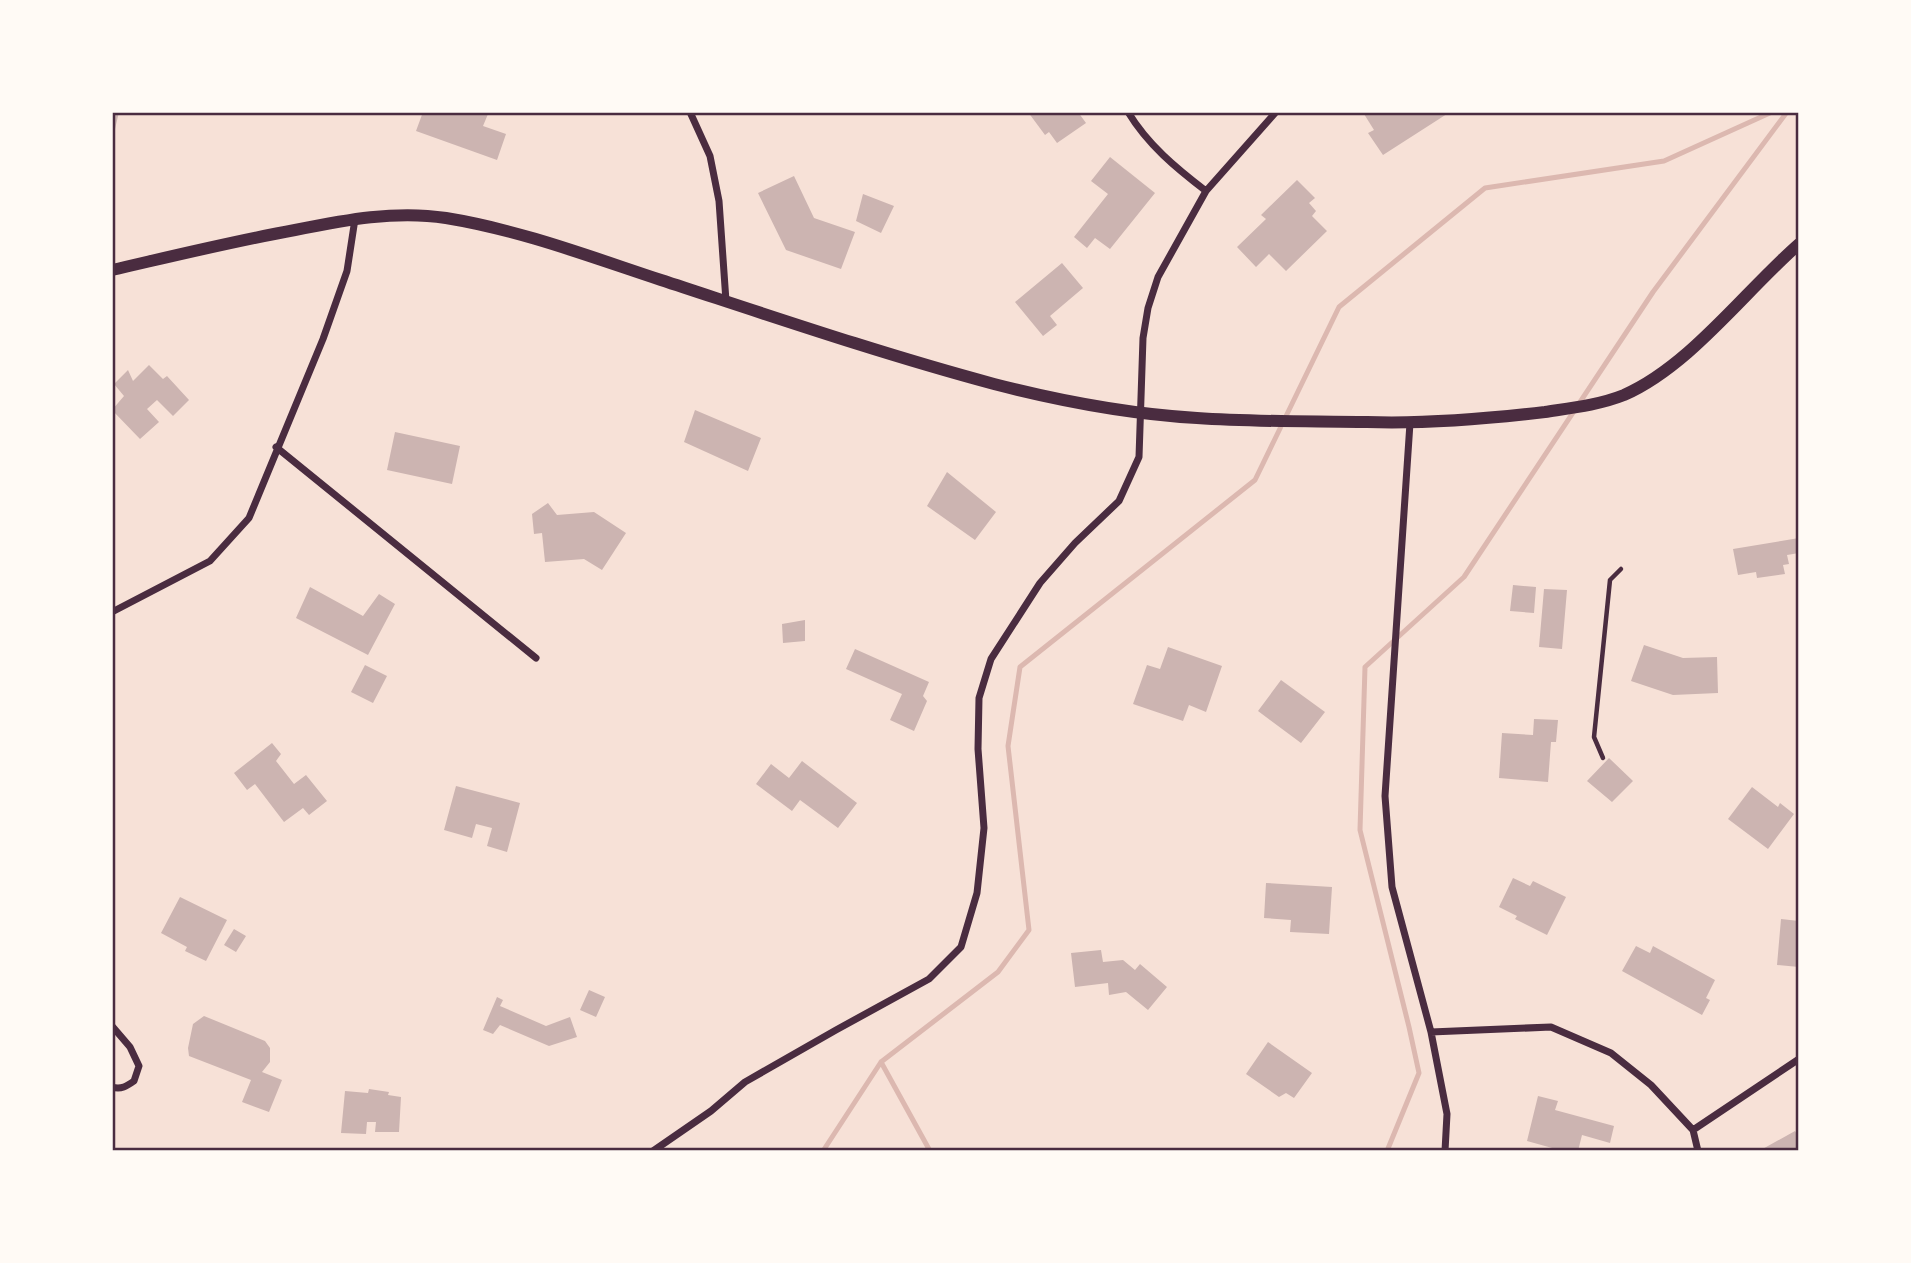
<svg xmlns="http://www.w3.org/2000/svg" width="1911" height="1263" viewBox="0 0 1911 1263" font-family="Merriweather,serif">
  <rect width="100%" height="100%" fill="#f7e1d7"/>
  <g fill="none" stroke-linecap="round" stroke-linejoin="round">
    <!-- stream -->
    <path stroke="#dcb8b0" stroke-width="5" d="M 823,1151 L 881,1062
      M 930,1151 L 881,1062 L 998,972 L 1029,930 L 1008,746 L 1020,667 L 1255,480 L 1339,307 L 1485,188 L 1664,161 L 1772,112
      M 1387,1151 L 1419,1073 L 1409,1027 L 1360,830 L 1365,667 L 1464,577 L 1653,292 L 1787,112"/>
  </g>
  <!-- building -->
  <path fill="#ccb4b1" d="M 112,112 L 119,112 L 115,129 L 112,128 Z
    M 423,112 L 488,114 L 483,126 L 506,134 L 497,160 L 416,131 Z
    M 1028,112 L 1078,112 L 1086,123 L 1057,143 L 1049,132 L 1045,135 Z
    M 1367,112 L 1450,112 L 1383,155 L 1368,133 L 1374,130 L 1364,114 Z
    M 1110,157 L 1155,193 L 1110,249 L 1095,238 L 1087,248 L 1074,237 L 1108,194 L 1091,181 Z
    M 794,176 L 814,218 L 855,232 L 841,269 L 786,250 L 758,193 Z
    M 1297,180 L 1315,198 L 1309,203 L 1316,211 L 1312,216 L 1327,231 L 1286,271 L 1269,254 L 1256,267 L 1237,247 L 1266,219 L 1261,215 Z
    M 863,194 L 894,206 L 881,233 L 856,221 Z
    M 1062,263 L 1083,288 L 1050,316 L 1057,325 L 1043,336 L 1015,302 Z
    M 149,365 L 163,379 L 167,376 L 189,400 L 173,416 L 157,400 L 147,409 L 159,422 L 140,439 L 112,410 L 124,396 L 114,384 L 128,370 L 133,381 Z
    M 695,410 L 761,438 L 748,471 L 684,442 Z
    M 395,432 L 460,446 L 452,484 L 387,470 Z
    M 947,472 L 996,512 L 975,540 L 927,506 Z
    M 548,503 L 557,515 L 594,512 L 626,533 L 602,570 L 584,559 L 545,562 L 542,533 L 534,534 L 532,514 Z
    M 1799,538 L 1799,553 L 1787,555 L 1789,564 L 1783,565 L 1785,574 L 1757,578 L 1756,572 L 1738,575 L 1733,549 Z
    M 1513,585 L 1536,587 L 1534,613 L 1510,611 Z
    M 310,587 L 363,616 L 379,594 L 395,604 L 368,655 L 296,618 Z
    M 1544,589 L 1567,590 L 1562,649 L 1539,647 Z
    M 805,620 L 805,641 L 783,643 L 782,624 Z
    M 1644,645 L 1683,658 L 1717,657 L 1718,693 L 1673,695 L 1631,681 Z
    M 1168,647 L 1222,666 L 1206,712 L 1189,705 L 1183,721 L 1133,704 L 1147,665 L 1160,669 Z
    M 855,649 L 929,682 L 923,696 L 927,701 L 914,731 L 890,720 L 902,694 L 846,669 Z
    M 365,665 L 387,676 L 373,703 L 351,692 Z
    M 1281,680 L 1325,712 L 1301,743 L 1258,711 Z
    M 1534,719 L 1558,720 L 1556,742 L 1551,742 L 1548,782 L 1499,778 L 1502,733 L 1533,735 Z
    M 272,743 L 281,754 L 276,761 L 294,784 L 306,775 L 327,801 L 309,815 L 303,808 L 284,822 L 255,784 L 247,790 L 234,773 Z
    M 1609,758 L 1633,781 L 1612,802 L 1587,781 Z
    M 802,761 L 857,803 L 838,828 L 800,800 L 792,811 L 756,784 L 771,764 L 789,778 Z
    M 456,786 L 520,803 L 507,852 L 487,846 L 492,828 L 476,824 L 472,838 L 444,830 Z
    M 1752,787 L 1778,807 L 1780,803 L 1794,814 L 1768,849 L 1728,819 Z
    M 1513,878 L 1530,886 L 1533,881 L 1566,897 L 1547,935 L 1515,919 L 1517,916 L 1499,907 Z
    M 1266,883 L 1332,887 L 1329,934 L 1290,932 L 1291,920 L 1264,918 Z
    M 180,897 L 227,920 L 206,961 L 185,951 L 187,947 L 161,933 Z
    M 1781,919 L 1799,921 L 1799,967 L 1777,965 Z
    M 234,929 L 246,936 L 236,952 L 224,945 Z
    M 1636,946 L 1650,953 L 1653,946 L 1715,980 L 1706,998 L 1710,1000 L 1702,1015 L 1622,971 Z
    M 1101,950 L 1103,962 L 1123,960 L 1135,970 L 1140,964 L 1167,987 L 1148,1010 L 1126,992 L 1109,995 L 1108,983 L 1075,987 L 1071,953 Z
    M 589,990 L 605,997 L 596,1017 L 580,1010 Z
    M 497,997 L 503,1000 L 500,1006 L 546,1026 L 570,1017 L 577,1037 L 549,1046 L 500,1025 L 493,1034 L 483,1030 Z
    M 204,1016 L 265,1041 L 270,1048 L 270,1062 L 262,1072 L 282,1080 L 269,1112 L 242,1102 L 251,1080 L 189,1056 L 188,1048 L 193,1024 Z
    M 1268,1042 L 1312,1073 L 1294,1098 L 1286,1093 L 1279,1097 L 1246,1074 Z
    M 369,1089 L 389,1092 L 388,1095 L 401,1097 L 399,1132 L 375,1132 L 376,1122 L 367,1122 L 366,1134 L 341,1133 L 345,1091 L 368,1093 Z
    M 1538,1096 L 1558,1101 L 1555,1110 L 1614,1126 L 1610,1143 L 1582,1135 L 1578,1151 L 1563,1151 L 1527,1141 Z
    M 1795,1131 L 1799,1138 L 1799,1151 L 1759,1151 Z"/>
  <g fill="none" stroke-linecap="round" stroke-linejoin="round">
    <!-- service -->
    <path stroke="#4a2c40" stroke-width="4.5" d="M 1603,758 L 1594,737 L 1610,580 L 1621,569"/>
    <!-- minor -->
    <path stroke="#4a2c40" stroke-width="7" d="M 690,112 L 710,156 L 719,201 L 726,301
      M 1128,112 C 1148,145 1176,168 1206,191
      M 1410,423 L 1385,796 L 1392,887 L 1431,1032 L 1447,1114 L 1445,1151
      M 276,447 L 536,658
      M 112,612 L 210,561 L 249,518 L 323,339 L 347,271 L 355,219
      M 112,1026 L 130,1047 L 139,1066 L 134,1081 C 127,1086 121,1090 112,1087
      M 1431,1032 L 1551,1027 L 1611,1053 L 1651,1085 L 1693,1130 L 1698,1151
      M 1693,1130 L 1799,1059
      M 653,1151 L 711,1111 L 745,1082 L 836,1030 L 929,979 L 961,947 L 977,893 L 984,828 L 978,749 L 979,698 L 991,659 L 1040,583 L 1075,543 L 1119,501 L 1139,457 L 1143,338 L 1148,308 L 1158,277 L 1206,191 L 1276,112"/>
    <!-- tertiary -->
    <path stroke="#4a2c40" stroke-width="12" d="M 112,270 C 173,256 234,241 295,230 C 345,220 396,210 446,218 C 520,230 591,257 661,280 C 771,316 882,354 994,384 C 1060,401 1129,414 1197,418 C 1253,422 1310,421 1367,422 C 1427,424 1486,419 1545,412 C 1571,408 1599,405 1624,395 C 1690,366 1744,292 1799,244"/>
  </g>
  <!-- border -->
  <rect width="1911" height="1263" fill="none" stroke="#fffaf5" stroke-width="228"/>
  <rect x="114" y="114" width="1683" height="1035" fill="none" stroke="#4a2c40" stroke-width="2.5"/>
</svg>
